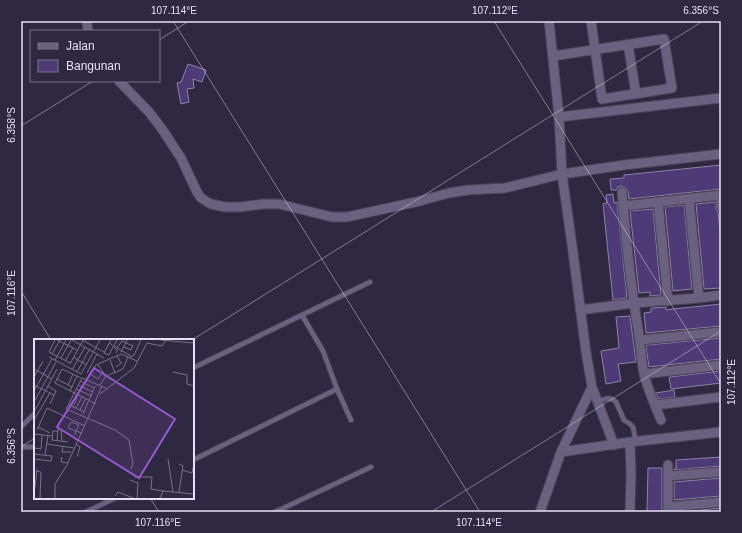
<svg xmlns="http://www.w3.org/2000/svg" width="742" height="533" viewBox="0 0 742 533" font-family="Arial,sans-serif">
  <rect width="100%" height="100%" fill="#2f2842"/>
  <!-- building -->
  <path fill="#4d3a76" stroke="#8c84a4" d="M 188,64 L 206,70 L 202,82 L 193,79 L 194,88 L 187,89 L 189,102 L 181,104 L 177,83 L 181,82 Z
    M 721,165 L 721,189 L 629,199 L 628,191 L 625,187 L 621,186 L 618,187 L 616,190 L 611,190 L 610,179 L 624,178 L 624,175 Z
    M 613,194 L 614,203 L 617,202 L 627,298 L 613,300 L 603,204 L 607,203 L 606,195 Z
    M 715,202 L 716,209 L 718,211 L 721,240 L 721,288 L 704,289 L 696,204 Z
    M 684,205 L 692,289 L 673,291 L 665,207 Z
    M 653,209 L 661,295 L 650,296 L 650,292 L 639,293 L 630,211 Z
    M 721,304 L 721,326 L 646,333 L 644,313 L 651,312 L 651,308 L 666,307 L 666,310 L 673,309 Z
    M 630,316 L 636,362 L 618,364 L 621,381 L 606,384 L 601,351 L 619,348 L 616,317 Z
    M 721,338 L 721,359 L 649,367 L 646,347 L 647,345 Z
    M 721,371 L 721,383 L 671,389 L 669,377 Z
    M 674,390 L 675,397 L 659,399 L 656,393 Z
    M 721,457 L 721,466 L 674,470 L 674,469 L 676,469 L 676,460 Z
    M 648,468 L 662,468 L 662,512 L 647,512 Z
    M 721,478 L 721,496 L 674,500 L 674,482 Z
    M 721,508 L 721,512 L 679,512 Z"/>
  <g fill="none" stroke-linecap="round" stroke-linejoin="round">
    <defs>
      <path id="lane" d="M 302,315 L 323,351 L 337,389 L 351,420
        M 193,368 L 370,282
        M 598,402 C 604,399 610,396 616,402 L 624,420 L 630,424 L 633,427 L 636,442
        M 21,427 L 35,413
        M 21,447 L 35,447
        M 193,460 L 337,389
        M 86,512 L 115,498
        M 275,512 L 371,467"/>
      <path id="street" d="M 549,21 L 559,117 L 562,174 L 572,245 L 586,352 L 592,387 L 614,445
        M 87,24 L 88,31
        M 628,44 L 636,94
        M 553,56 L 664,39 L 672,88 L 602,99 L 591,21
        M 119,81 L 149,112 L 162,129 L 181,158 L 197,192 L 201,198 L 211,204 L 225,207 L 240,207 L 263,204 L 279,204 L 332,217 L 347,217 L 420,201 L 449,193 L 468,190 L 505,188 L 562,174 L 624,165 L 721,154
        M 559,117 L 721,98
        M 622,192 C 626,240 631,288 639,335 C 641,348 641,361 644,374 C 648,390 655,405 661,420
        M 720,195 L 721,206
        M 689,199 L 699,298
        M 658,202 L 668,301
        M 623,206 L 721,195
        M 580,310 L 634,303 L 699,298 L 721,295
        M 640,340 L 721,332
        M 644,374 L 721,365
        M 655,405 L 721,397
        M 630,442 L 631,475 L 630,512
        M 561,452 L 630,442 L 721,432
        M 668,465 L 668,476
        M 668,507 L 721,502
        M 540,512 L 561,452 L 592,387
        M 668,512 L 668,476 L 721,472"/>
    </defs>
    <!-- lane casing -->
    <use href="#lane" stroke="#494258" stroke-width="6"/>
    <!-- street casing -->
    <use href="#street" stroke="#494258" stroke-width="11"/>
    <!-- lane -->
    <use href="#lane" stroke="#69617f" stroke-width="4.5"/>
    <!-- street -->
    <use href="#street" stroke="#69617f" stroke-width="9"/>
  </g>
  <!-- ticks -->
  <path fill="none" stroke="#e5e1f2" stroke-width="1" stroke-opacity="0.45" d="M 173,21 L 480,512M 494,21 L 721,384M 159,40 L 189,21M 21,126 L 93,81M 21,291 L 51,340M 192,340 L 703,21M 21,447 L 35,438M 150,498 L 159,512M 431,512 L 721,331"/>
  <!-- overview -->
  <g transform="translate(34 339)">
    <rect width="160" height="160" fill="#2f2842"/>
    <path fill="none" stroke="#787288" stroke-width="1" d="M 21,1 L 15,13 L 36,24M 23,1 L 43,11M 38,1 L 70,19M 48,1 L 70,13M 83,1 L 80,6 L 83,9 L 88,2 L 99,7M 127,1 L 160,4M 76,4 L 83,11 L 82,14M 90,8 L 97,11 L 99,6M 83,9 L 97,17M 87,13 L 93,1M 70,14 L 77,1M 70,14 L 75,16 L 79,8M 18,15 L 26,1M 15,18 L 47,35 L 66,1M 39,18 L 53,26M 27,19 L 37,1M 95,19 L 100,16 L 107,1M 21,21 L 32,1M 76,21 L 81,34M 31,22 L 39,9M 36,25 L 49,1M 64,26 L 72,37M 82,28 L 87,24 L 83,17M 0,30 L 18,40M 38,31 L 51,8M 43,33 L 55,11M 139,33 L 153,36 L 153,45 L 160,47M 53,34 L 63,15M 68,34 L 64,40 L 56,35 L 62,26 L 87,15 L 103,22M 0,38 L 9,22M 47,39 L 28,30 L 21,44 L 62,65M 23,40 L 38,48M 46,42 L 60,49M 0,46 L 20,56M 34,46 L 39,35M 44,46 L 59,53M 66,46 L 72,37 L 89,30 L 94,18M 14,47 L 22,52 L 16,65M 42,50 L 58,57M 74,50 L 48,39 L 32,70 L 81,91 L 95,101 L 99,125 L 97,130M 0,52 L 18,20M 36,52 L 43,37M 66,55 L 100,29 L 113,4 L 128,7 L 132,1M 0,63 L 22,23M 35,66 L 50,73M 39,68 L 44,56M 42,69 L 48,58M 46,71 L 52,59M 0,73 L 23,30M 49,75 L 61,47M 0,81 L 16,54M 4,88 L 16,94M 3,91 L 13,69 L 51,87M 24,92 L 19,92 L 18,101 L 34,103M 0,95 L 18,97M 41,96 L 42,92 L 45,86 L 37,83 L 34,89 L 42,92 L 48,94M 23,101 L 24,90 L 27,90 L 28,102M 13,105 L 40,109M 42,105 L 46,108 L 43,118M 29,107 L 28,113 L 37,113M 0,109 L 7,110 L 8,96M 0,115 L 18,117 L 17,122 L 0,120M 11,116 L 14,97M 28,118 L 27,123 L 34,124M 134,120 L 139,153M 145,125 L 149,127 L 145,153M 148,131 L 158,134 L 160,125M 2,132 L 7,133 L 6,159M 100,138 L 118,138 L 117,150 L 129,152 L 126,159M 96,141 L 104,144 L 103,159M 1,148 L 3,130M 129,152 L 160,155M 81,157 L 84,153 L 99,159M 21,159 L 21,145 L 33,126 L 68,47"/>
    <path fill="#9659cc" fill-opacity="0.15" stroke="#9659cc" stroke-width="2" d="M 60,29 L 141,80 L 105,139 L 23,88 Z"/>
    <rect width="160" height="160" fill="none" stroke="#e5e1f2" stroke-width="2"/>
  </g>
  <!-- border -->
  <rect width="742" height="533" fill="none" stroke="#2f2842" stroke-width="44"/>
  <!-- legend -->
  <rect x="30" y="30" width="130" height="52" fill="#2f2842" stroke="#787288"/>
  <rect x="38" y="43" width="20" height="6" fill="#69617f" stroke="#787288"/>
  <text x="66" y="50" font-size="12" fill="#e5e1f2">Jalan</text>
  <rect x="38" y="60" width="20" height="12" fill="#4d3a76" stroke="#787288"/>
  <text x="66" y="70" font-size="12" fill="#e5e1f2">Bangunan</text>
  <rect x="22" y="22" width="698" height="489" fill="none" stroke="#e5e1f2" stroke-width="1.5"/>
  <g font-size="10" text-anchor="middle" fill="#e5e1f2">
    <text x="174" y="14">107.114°E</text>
    <text x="495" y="14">107.112°E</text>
    <text x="701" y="14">6.356°S</text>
    <text transform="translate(11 125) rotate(-90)" y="4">6.358°S</text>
    <text transform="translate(11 293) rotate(-90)" y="4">107.116°E</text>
    <text transform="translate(731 382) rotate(-90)" y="4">107.112°E</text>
    <text transform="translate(11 446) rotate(-90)" y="4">6.356°S</text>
    <text x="158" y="526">107.116°E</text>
    <text x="479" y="526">107.114°E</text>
  </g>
</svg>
